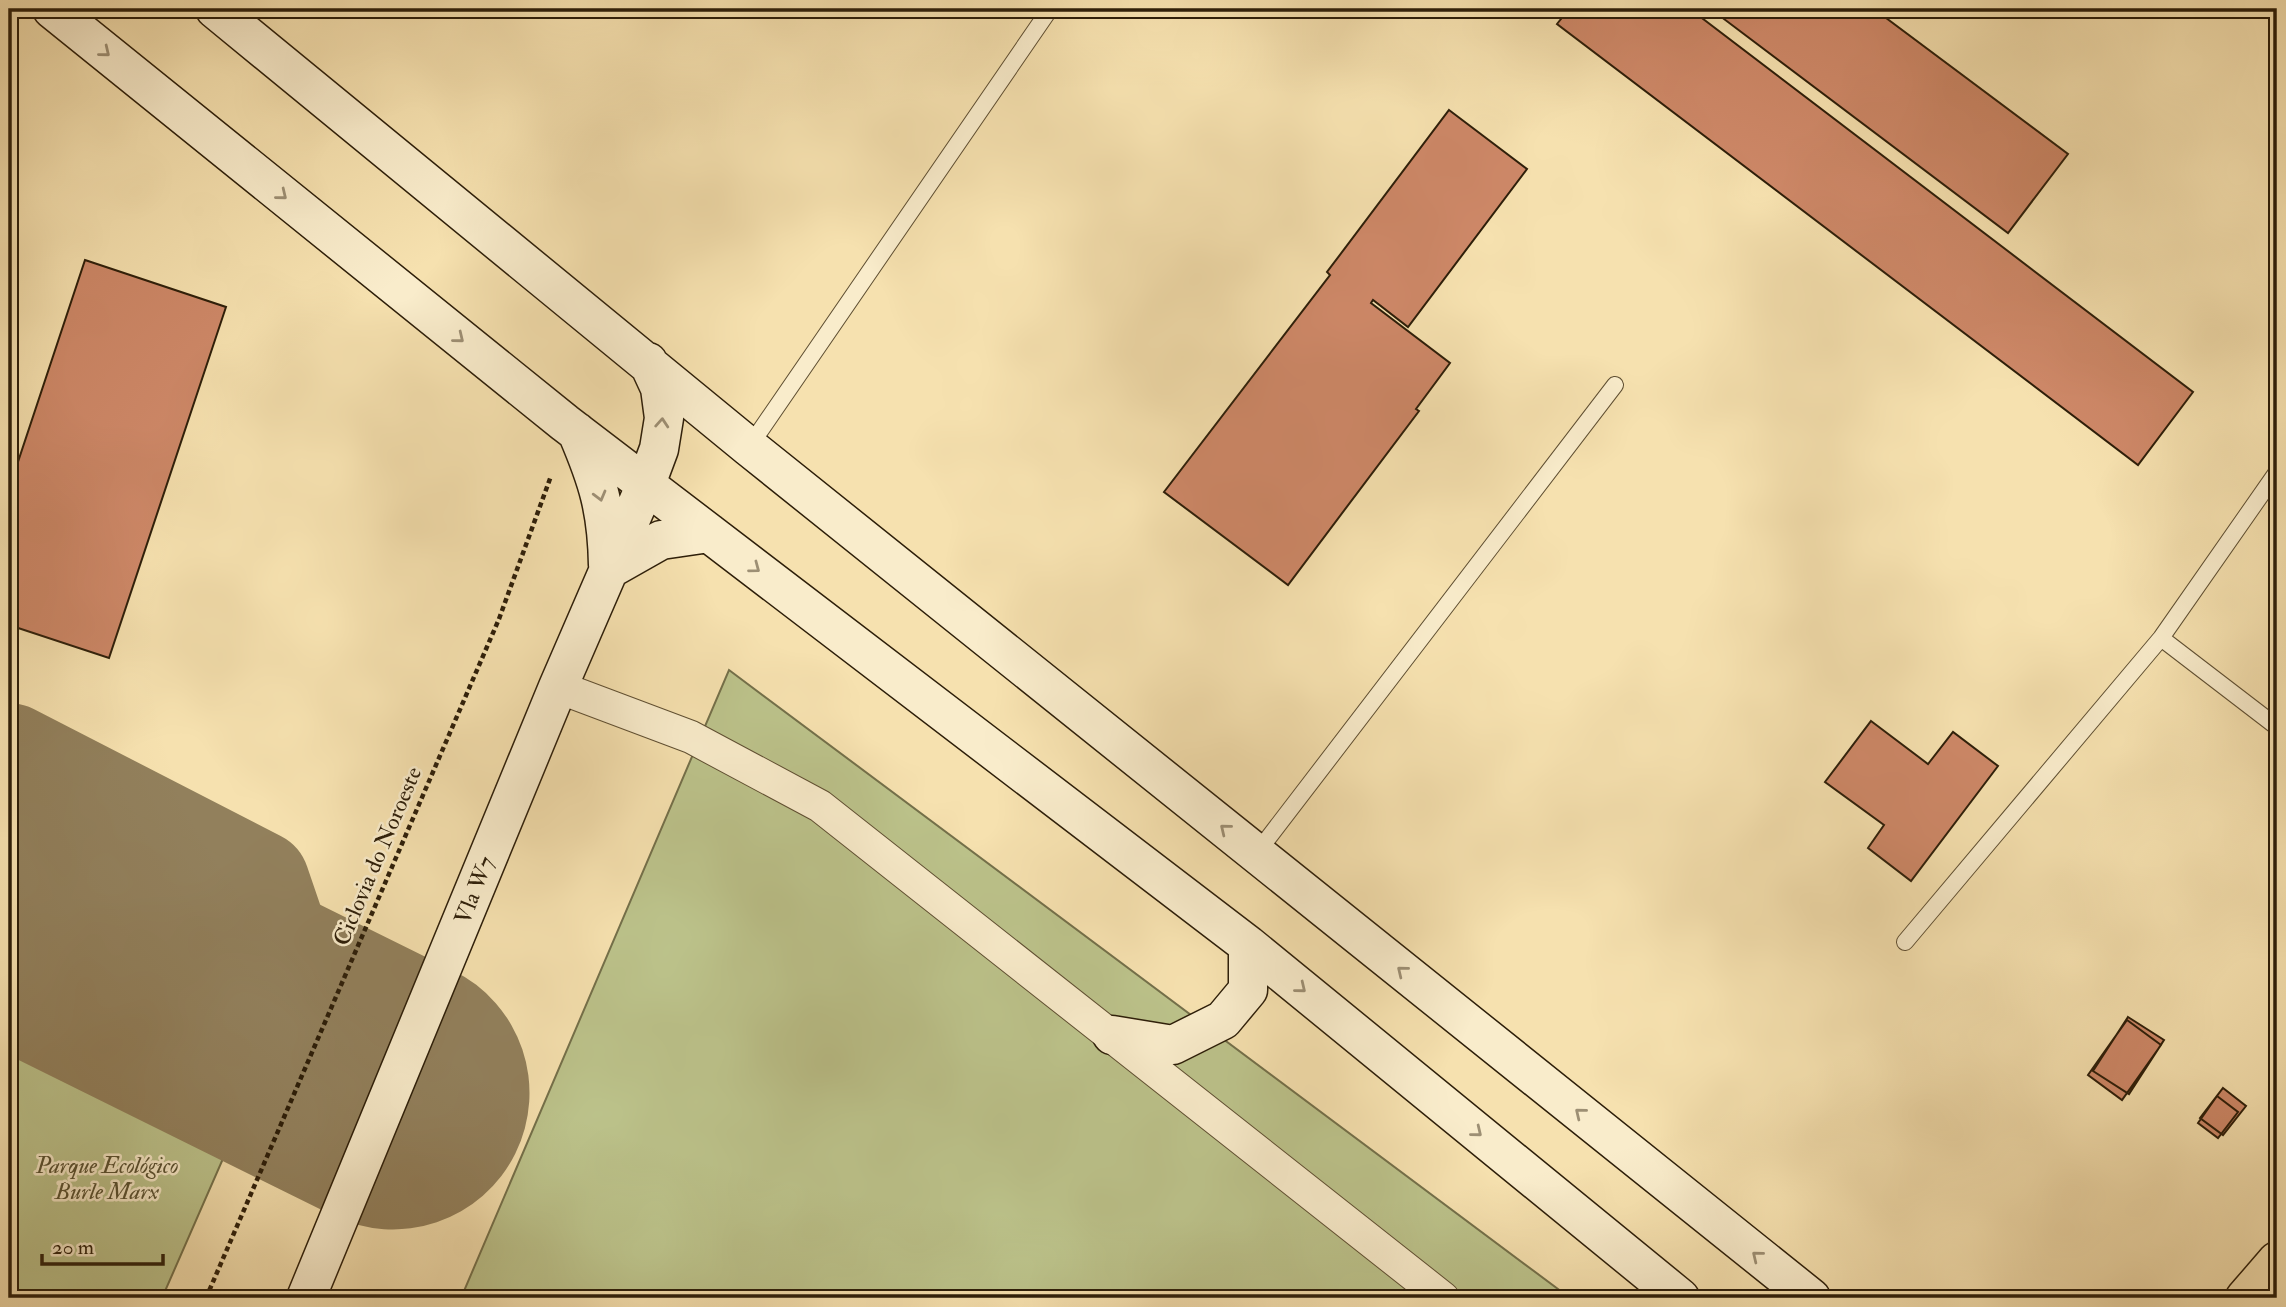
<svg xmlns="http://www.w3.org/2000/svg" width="2286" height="1307" viewBox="0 0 2286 1307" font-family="'IM FELL Double Pica',serif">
  <rect width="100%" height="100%" fill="#f6e1af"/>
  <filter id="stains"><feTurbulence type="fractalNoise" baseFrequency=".00286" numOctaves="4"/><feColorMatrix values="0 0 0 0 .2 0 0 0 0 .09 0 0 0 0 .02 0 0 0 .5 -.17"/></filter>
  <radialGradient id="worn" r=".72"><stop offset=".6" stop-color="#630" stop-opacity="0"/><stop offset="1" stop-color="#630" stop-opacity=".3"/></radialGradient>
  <!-- green -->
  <path fill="#bcc38b" stroke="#74704a" stroke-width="2" d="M 729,670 L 1570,1298 L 461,1298 Z
    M 9,1020 L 236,1129 L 162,1298 L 9,1298 Z"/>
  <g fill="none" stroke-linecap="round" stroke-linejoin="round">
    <!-- taxiway -->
    <path stroke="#92805c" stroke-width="108" d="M 9,757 L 256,884 L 283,963 L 266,1030"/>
    <!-- runway -->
    <path stroke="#92805c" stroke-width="273" d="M 9,903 L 393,1093"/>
  </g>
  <!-- building -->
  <path fill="#ce8868" stroke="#2d1e09" stroke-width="2" d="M 1569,9 L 1690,9 L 2193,392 L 2138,465 L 1557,24 Z
    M 1720,9 L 1874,9 L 2068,154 L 2008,233 L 1716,13 Z
    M 1449,110 L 1527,169 L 1408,327 L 1373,300 L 1371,303 L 1450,363 L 1416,409 L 1419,411 L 1288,585 L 1164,492 L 1330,275 L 1327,272 Z
    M 85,260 L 226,307 L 109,658 L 9,625 L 9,489 Z
    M 1871,721 L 1928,764 L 1953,732 L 1998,766 L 1911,881 L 1868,848 L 1884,825 L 1825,782 Z
    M 2128,1017 L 2164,1040 L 2129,1094 L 2093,1071 Z
    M 2127,1020 L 2161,1045 L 2122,1100 L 2088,1075 Z
    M 2223,1088 L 2246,1106 L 2223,1135 L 2200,1118 Z
    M 2217,1096 L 2238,1112 L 2218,1138 L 2198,1123 Z"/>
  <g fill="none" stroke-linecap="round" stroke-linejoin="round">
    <defs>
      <path id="service" d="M 2270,9 L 2277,14
        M 749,447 L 1050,9
        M 2161,638 L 2277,727
        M 1256,854 L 1615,385
        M 1905,942 L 2161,638 L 2277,472"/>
      <path id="minor" d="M 558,687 L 691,737 L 820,806 L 1443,1298"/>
      <path id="secondary" d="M 52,9 L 565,423 L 1248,945 L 1680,1298
        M 215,9 L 749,447 L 1811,1298
        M 577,432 C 598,481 607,510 608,565
        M 608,570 L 661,540 L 709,533
        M 1112,1035 L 1173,1045 L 1223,1020 L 1248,990 L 1248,945
        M 306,1298 L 558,687 L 646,484 L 659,449 L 664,418 L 660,388 L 648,362"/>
      <path id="primary" d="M 2245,1298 L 2277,1261"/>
    </defs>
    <!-- service casing -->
    <use href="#service" stroke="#5f4f32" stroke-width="18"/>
    <!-- minor casing -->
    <use href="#minor" stroke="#5f4f32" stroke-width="34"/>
    <!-- secondary casing -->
    <use href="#secondary" stroke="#2d1e09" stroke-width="41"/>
    <!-- primary casing -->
    <use href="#primary" stroke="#2d1e09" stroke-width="41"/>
    <!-- path -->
    <path stroke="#2d1e09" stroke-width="4.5" stroke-dasharray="5 3.5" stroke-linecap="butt" d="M 206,1298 L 499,619 L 551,476"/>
    <!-- service -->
    <use href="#service" stroke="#f9eccb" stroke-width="16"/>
    <!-- minor -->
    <use href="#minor" stroke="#f9eccb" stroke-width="32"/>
    <!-- secondary -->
    <use href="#secondary" stroke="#f9eccb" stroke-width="38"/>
    <!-- primary -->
    <use href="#primary" stroke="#f6e1af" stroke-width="38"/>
  </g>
  <!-- one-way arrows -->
  <defs><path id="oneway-chevron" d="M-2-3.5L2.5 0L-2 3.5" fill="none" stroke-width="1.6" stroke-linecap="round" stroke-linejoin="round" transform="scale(1.75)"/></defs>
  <g stroke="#9d8f74">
    <use href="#oneway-chevron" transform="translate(105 52) rotate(39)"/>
    <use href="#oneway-chevron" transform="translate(282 195) rotate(39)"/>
    <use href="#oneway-chevron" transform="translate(459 338) rotate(39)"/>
    <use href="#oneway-chevron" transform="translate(662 423) rotate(-86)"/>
    <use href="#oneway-chevron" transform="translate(600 496) rotate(75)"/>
    <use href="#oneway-chevron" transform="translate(755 568) rotate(37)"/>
    <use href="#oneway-chevron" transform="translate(1225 829) rotate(-141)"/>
    <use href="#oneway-chevron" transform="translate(1402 971) rotate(-141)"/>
    <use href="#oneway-chevron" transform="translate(1301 988) rotate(39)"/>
    <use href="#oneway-chevron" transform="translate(1580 1113) rotate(-141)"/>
    <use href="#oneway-chevron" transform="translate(1477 1132) rotate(39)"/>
    <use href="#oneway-chevron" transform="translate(1757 1256) rotate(-141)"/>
  </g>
  <g text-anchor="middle" stroke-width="5" stroke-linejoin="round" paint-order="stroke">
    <!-- street labels -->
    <g font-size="23" fill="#2d1e09" stroke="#f9eccb">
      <text transform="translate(377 856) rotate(-67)" y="8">Ciclovia do Noroeste</text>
      <text transform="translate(474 890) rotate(-68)" y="8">Vla W7</text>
    </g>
    <!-- park labels -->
    <g font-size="23" font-style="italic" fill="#585030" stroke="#f9eccb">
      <text x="107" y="1173">Parque Ecológico<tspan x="107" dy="26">Burle Marx</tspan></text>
    </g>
  </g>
  <!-- margin -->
  <rect width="2286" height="1307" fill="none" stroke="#f6e1af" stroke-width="35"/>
  <rect x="10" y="10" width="2265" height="1286" fill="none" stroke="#2d1e09" stroke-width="3.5"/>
  <rect x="18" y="18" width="2251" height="1272" fill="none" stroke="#2d1e09" stroke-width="2"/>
  <!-- scale -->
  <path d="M42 1254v10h121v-10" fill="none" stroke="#2d1e09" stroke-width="3.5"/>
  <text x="52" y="1254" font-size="21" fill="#2d1e09" stroke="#f9eccb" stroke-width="5" paint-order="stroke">20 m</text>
  <rect width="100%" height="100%" filter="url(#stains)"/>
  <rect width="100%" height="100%" fill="url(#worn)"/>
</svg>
